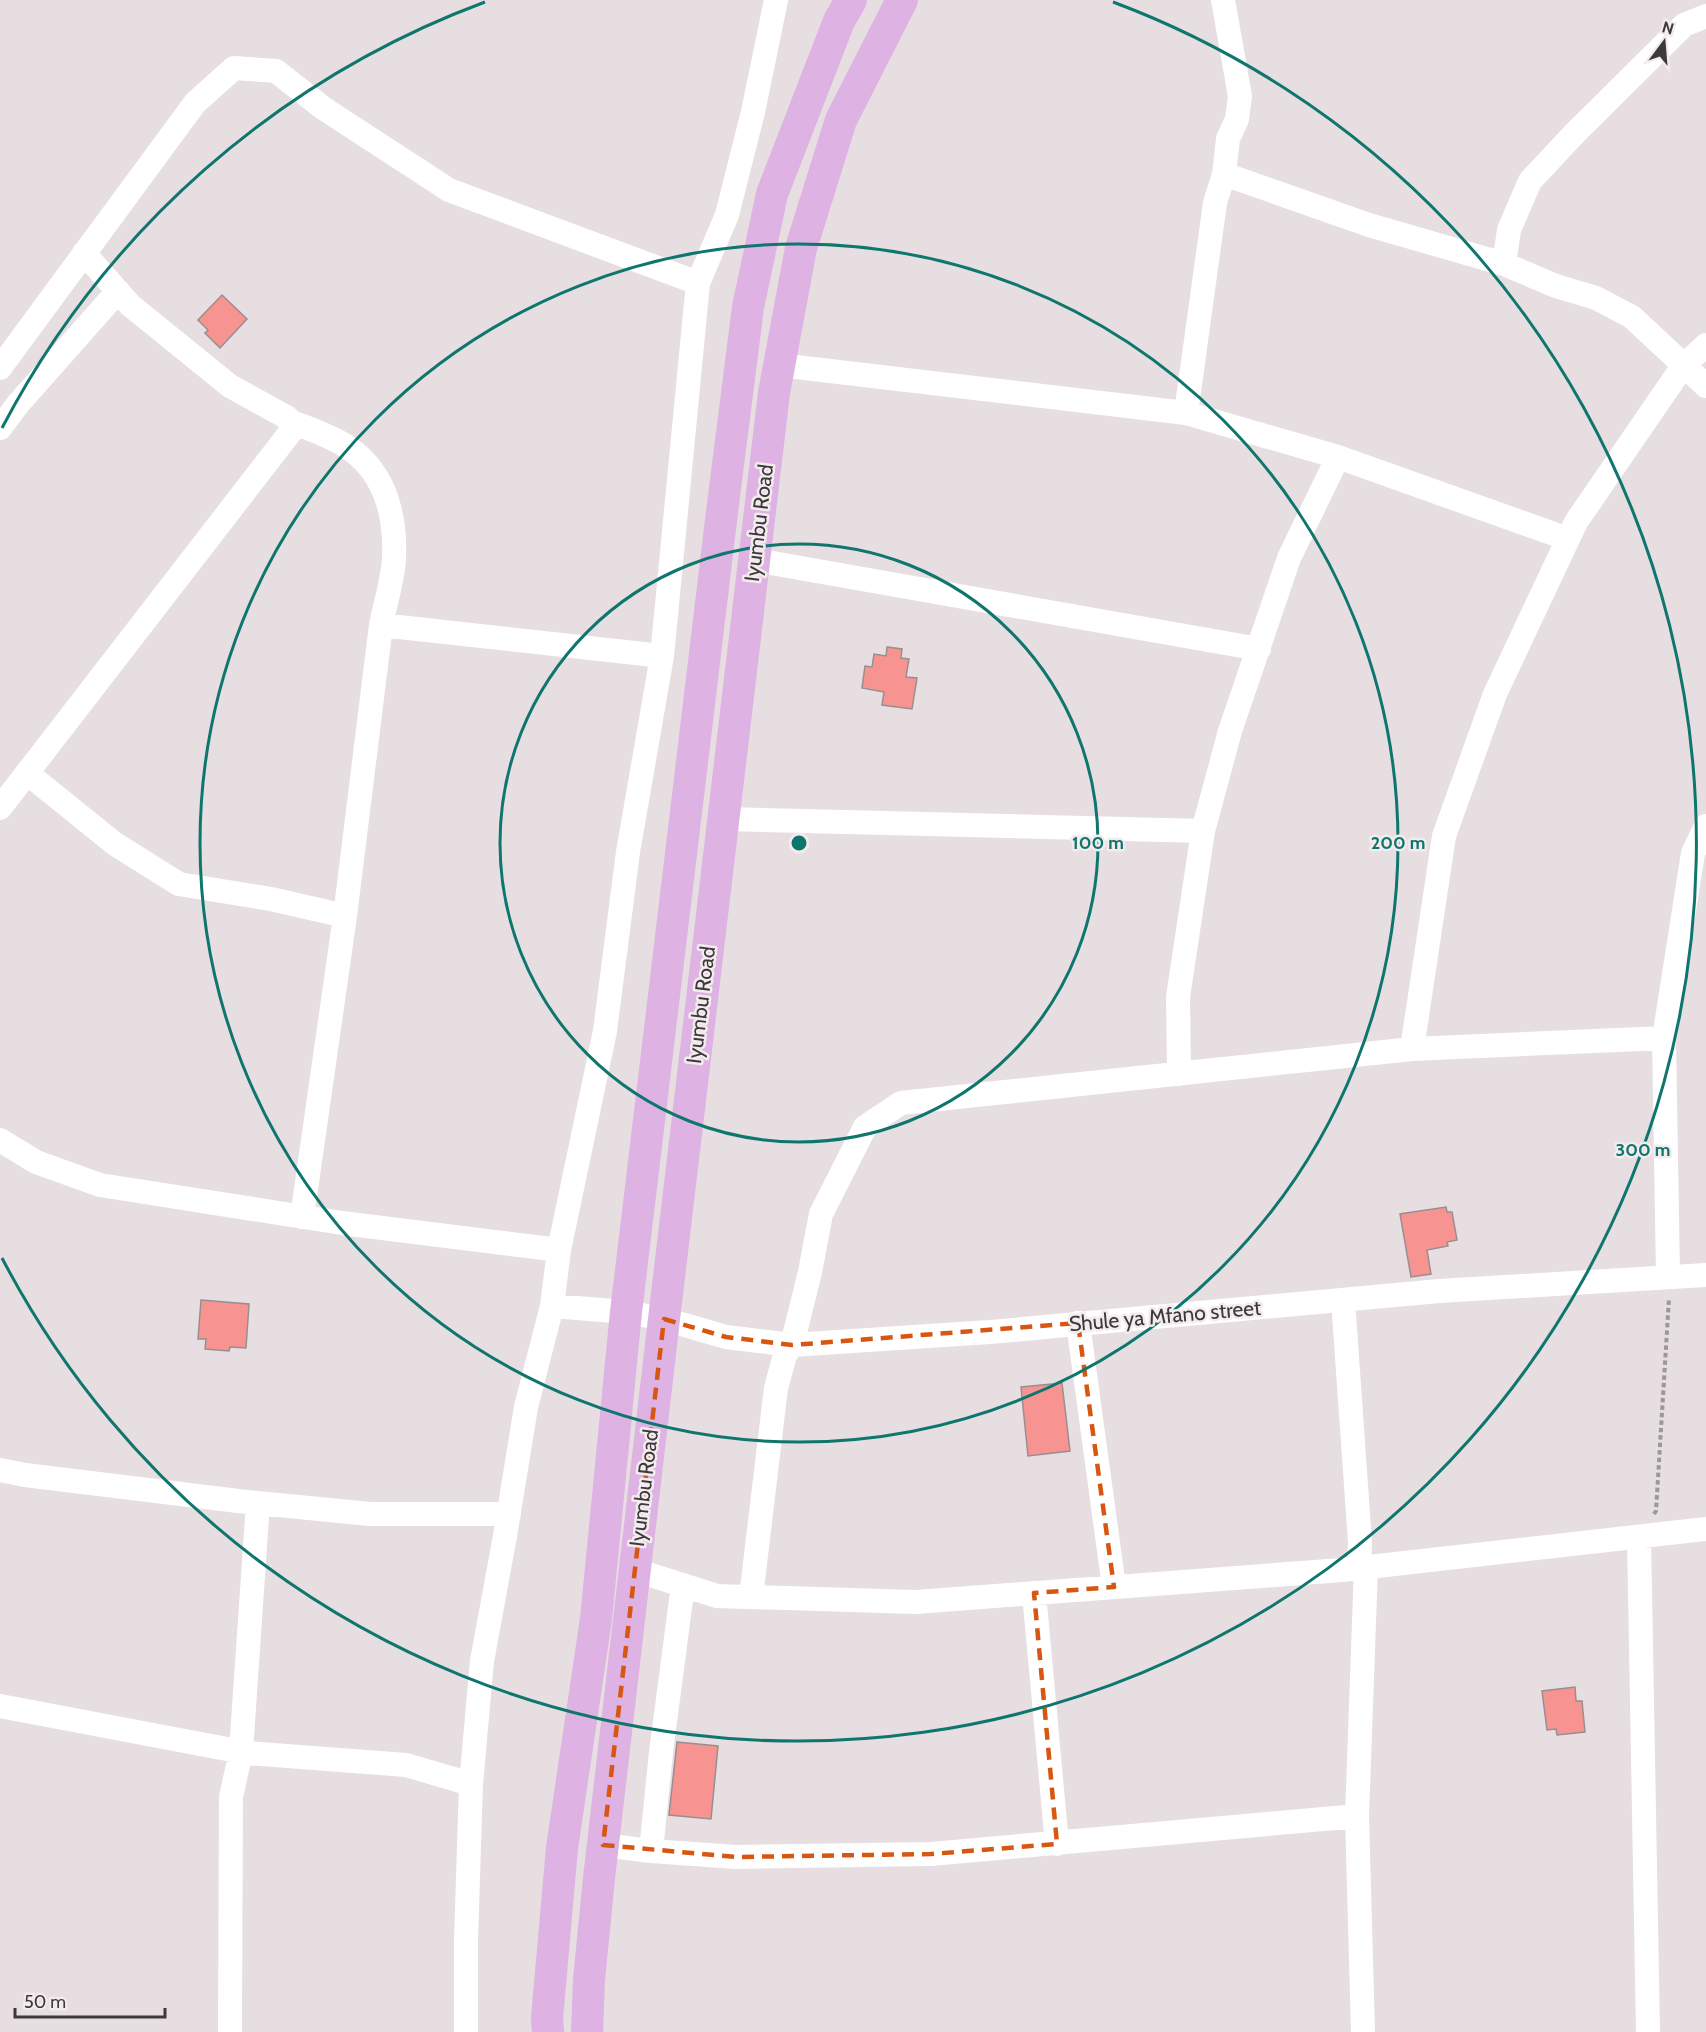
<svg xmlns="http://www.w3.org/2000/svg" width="1706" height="2032" viewBox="0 0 1706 2032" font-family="Cabin,sans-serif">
  <rect width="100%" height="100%" fill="#e6dee1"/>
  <!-- building -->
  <path fill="#f79492" stroke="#978f8f" stroke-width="1.5" d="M 222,295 L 247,319 L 220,348 L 205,333 L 208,330 L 198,320 Z
    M 887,647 L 902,649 L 901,658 L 909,659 L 906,677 L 917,678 L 912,709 L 882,705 L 884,692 L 862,688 L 865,666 L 872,667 L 874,654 L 886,656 Z
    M 1446,1207 L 1447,1212 L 1452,1212 L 1457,1240 L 1447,1242 L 1448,1246 L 1427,1250 L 1431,1274 L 1411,1277 L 1400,1214 Z
    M 201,1300 L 249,1304 L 246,1348 L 230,1347 L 229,1351 L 205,1349 L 206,1339 L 198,1339 Z
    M 1062,1383 L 1070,1451 L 1028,1456 L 1021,1387 Z
    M 1575,1687 L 1576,1701 L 1582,1701 L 1585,1732 L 1557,1735 L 1556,1729 L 1547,1730 L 1542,1691 Z
    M 677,1742 L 718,1746 L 711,1819 L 669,1815 Z"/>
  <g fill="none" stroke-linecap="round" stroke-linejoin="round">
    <!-- path -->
    <path stroke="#9c9799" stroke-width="4" stroke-dasharray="4.5 3" stroke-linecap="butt" d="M 1654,1514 L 1656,1511 L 1669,1298"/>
    <!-- minor -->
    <path stroke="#fff" stroke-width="24" d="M 1223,0 L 1240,96 L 1237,119 L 1228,139 L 1224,174
      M 1504,264 L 1509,230 L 1530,181 L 1576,132 L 1684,25 L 1706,16
      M 698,283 L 727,215 L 753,112 L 776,0
      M 779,365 L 1186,413 L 1338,457
      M 0,368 L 195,103 L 234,68 L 276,71 L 323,108 L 449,190 L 698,283 L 662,656 L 628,852 L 605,1031 L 559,1250 L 552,1306 L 526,1407 L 505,1536 L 482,1661 L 471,1784 L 466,1940 L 466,2032
      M 1186,413 L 1215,203 L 1224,174 L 1369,225 L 1504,264 L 1556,286 L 1596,298 L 1632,317 L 1706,386
      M 290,421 C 307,428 325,434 341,443 C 383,467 396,511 394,558 C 393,580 385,604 381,625
      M 0,428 L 18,404 L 118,291
      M 755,560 L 1259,649
      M 27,773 L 115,844 L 179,884 L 271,899 L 345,916
      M 0,808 L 292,430 L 288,418 L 230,386 L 130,305 L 84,253
      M 724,819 L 1203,831
      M 1412,1049 L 1444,836 L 1495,694 L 1576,522 L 1683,366 L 1706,345
      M 1179,1074 L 1178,997 L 1203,831 L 1230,731 L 1289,558 L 1338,457 L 1568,539
      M 0,1140 L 36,1162 L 100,1185 L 342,1223 L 559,1250
      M 302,1217 L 345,916 L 381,625 L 662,656
      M 1668,1276 L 1664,1038 L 1693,853 L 1706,826
      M 1343,1300 L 1360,1542 L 1359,1568
      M 552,1306 L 626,1312 L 664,1319 L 726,1337 L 792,1345 L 990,1332 L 1439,1291 L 1706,1275
      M 1078,1323 L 1114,1587
      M 0,1470 L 25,1475 L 238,1501 L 370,1514 L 509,1514
      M 1639,1537 L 1648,2032
      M 635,1570 L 717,1596 L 916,1602 L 1342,1570 L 1706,1529
      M 1034,1593 L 1057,1844
      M 751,1597 L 776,1388 L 785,1355 L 792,1345 L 810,1272 L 821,1214 L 865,1127 L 901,1103 L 1412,1049 L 1664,1038
      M 0,1706 L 248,1753 L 406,1765 L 471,1784
      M 603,1845 L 651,1851 L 736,1857 L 931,1854 L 1357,1816
      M 651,1851 L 661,1752 L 683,1585
      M 230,2032 L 231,1797 L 241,1751 L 258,1503
      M 1363,2032 L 1357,1816 L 1366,1567"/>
    <!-- major -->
    <path stroke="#deb2e2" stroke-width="32" d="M 548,2032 L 547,2018 L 562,1848 L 596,1619 L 626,1312 L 722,512 L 748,307 L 772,194 L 839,21 L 851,0
      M 587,2032 L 589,1980 L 599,1878 L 664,1319 L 774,393 L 801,248 L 841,120 L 902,0"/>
  </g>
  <!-- marked area -->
  <path fill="none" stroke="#d75611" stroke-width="4.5" stroke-dasharray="12 8" stroke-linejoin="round" d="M 664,1319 L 726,1337 L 792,1345 L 1078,1323 L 1114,1587 L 1034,1593 L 1057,1844 L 931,1854 L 736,1857 L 603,1845 Z"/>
  <!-- distance rings -->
  <g fill="none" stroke="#0f766e" stroke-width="3">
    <circle cx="799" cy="843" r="299"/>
    <circle cx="799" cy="843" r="599"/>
    <path d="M2 428A898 898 0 0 1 485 2M1113 2A898 898 0 1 1 2 1258"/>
  </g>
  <g text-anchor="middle" stroke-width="5" stroke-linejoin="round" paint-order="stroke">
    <!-- street labels -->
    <g font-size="21" fill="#3c393a" stroke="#f3ebee">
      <text transform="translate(759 523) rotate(-83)" y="7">Iyumbu Road</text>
      <text transform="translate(701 1005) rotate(-83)" y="7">Iyumbu Road</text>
      <text transform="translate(1165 1316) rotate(-5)" y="7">Shule ya Mfano street</text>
      <text transform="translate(644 1488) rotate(-83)" y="7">Iyumbu Road</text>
    </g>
  </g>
  <circle cx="799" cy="843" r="9" fill="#0f766e" stroke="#f3ebee" stroke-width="3"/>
  <g font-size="18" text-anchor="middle" font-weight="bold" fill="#0f766e" stroke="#f3ebee" stroke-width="5" stroke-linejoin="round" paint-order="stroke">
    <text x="1098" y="849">100 m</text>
    <text x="1398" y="849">200 m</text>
    <text x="1643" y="1156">300 m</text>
  </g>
  <!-- north arrow -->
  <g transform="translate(1664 42) rotate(16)" stroke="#f3ebee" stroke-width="4.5" paint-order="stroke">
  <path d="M0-4.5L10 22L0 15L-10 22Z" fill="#3c393a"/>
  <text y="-9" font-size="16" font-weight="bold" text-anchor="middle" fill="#3c393a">N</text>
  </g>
  <!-- scale -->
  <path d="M15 2008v9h150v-9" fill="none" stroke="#3c393a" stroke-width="3"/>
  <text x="24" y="2008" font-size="18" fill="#3c393a" stroke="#f3ebee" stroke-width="4.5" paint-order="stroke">50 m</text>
</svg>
